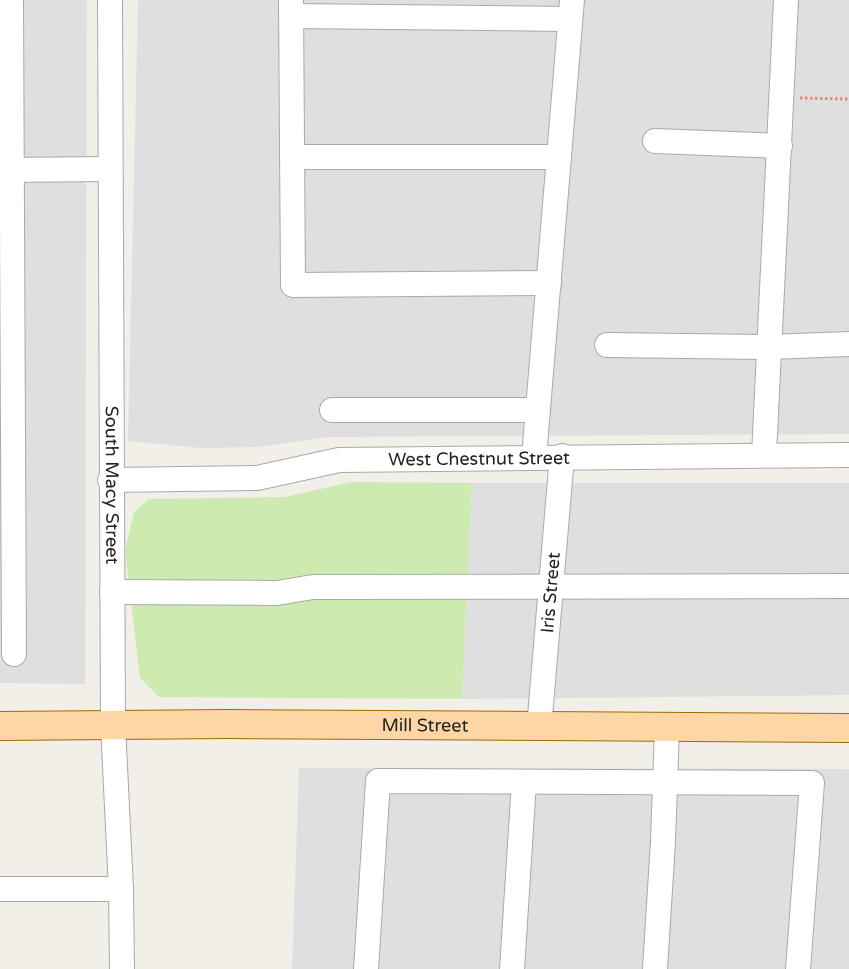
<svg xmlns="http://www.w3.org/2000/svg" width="849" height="969" viewBox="0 0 849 969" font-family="'Varela Round',sans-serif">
  <rect width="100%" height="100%" fill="#f2efe9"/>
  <!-- residential -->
  <path fill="#e0dfdf" d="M 0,0 L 87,0 L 85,684 L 0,683 Z
    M 138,0 L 849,0 L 849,434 L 328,437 L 259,447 L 201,448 L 128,441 Z
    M 472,483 L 849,483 L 849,695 L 462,699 Z
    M 299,768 L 849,769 L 849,969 L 292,969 Z"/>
  <!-- grass -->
  <path fill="#cdebb0" d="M 352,482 L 472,483 L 462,699 L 159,697 L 140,678 L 125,550 L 134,512 L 149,499 L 285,497 Z"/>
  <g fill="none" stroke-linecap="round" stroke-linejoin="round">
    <defs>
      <g id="minor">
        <path d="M 11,0 L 14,654"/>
        <path id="s1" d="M 110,0 L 113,725 L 121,889 L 122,969"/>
        <path d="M 291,0 L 293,285 L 549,283"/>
        <path d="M 291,16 L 570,19"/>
        <path d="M 655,141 L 780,146"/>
        <path d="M 292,157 L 559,157"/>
        <path d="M 0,170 L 110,169"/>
        <path d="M 607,345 L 770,347 L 849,344"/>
        <path d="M 332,410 L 538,410"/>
        <path d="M 764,455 L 786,0"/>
        <path d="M 534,457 L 572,0"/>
        <path id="s2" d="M 110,480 L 257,478 L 339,460 L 849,455"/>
        <path d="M 112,592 L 277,593 L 313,587 L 849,586"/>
        <path id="s3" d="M 539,728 L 562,456"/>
        <path d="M 0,889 L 121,889"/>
        <path d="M 366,969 L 378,781 L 812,783 L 798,969"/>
        <path d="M 512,969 L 524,782"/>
        <path d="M 655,969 L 663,841 L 667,728"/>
      </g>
      <g id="major">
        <path id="s4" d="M 0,726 L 227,724 L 849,728"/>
      </g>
    </defs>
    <!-- minor casing -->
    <use href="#minor" stroke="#a9a9a9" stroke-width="26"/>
    <!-- major casing -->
    <use href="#major" stroke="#a06b00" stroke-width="30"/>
    <!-- path -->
    <path stroke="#fa8072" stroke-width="3" stroke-dasharray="2.5 2.5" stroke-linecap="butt" d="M 800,98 L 849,99"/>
    <!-- minor -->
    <use href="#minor" stroke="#fff" stroke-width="24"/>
    <!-- major -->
    <use href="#major" stroke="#fcd6a4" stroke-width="28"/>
  </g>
  <g text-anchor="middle" stroke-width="4" stroke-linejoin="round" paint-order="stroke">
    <!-- street labels -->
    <g font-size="18" fill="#222" stroke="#fff">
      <text dy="6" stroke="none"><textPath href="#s2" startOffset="371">West Chestnut Street</textPath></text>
      <text dy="6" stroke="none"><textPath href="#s1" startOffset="485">South Macy Street</textPath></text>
      <text dy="6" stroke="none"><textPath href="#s3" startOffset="136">Iris Street</textPath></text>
      <text dy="6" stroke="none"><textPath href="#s4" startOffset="425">Mill Street</textPath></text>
    </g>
  </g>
</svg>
